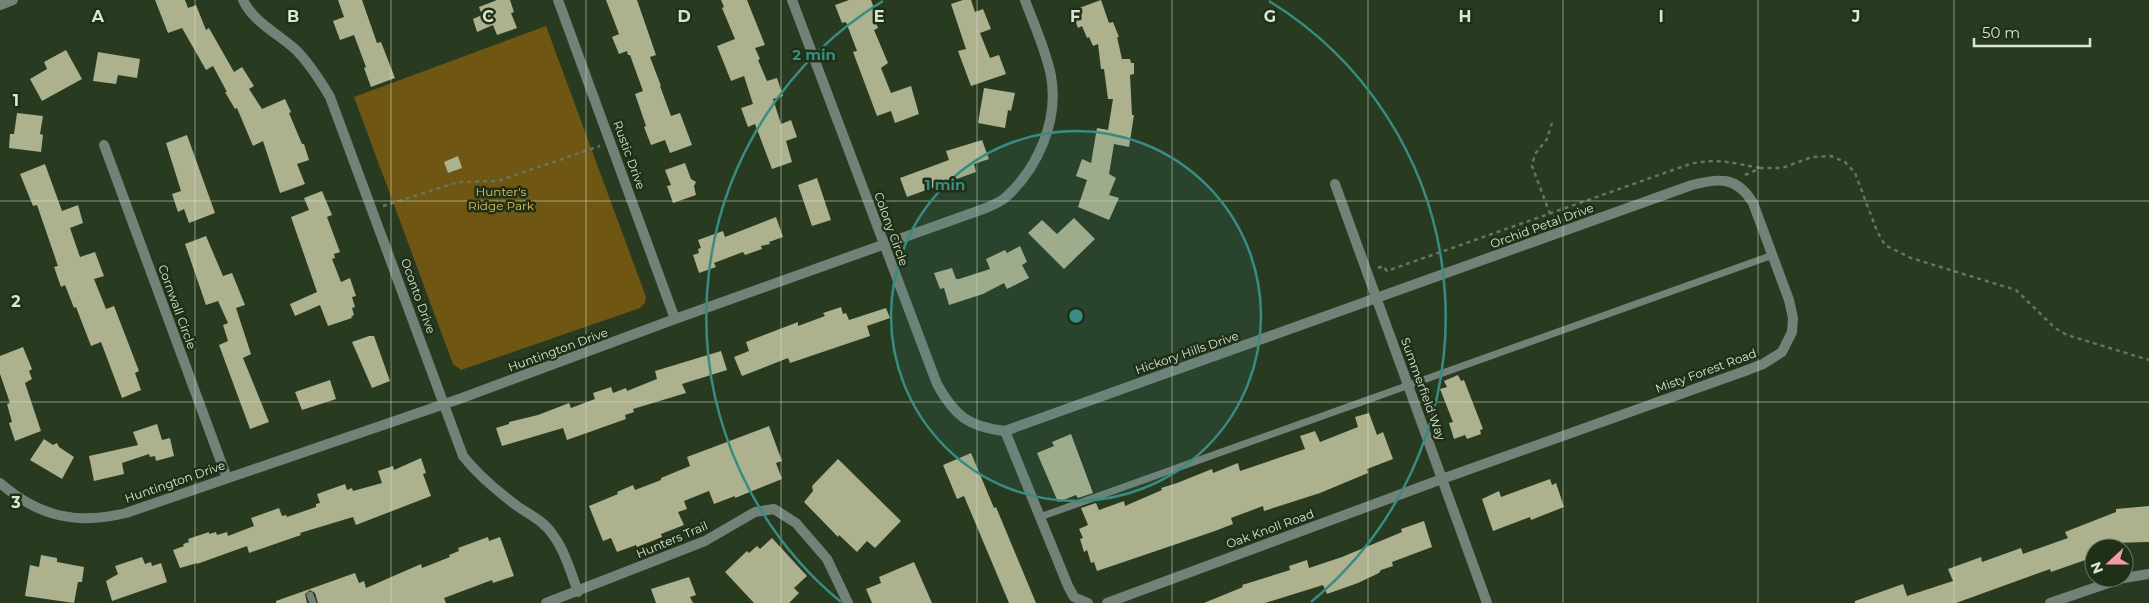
<svg xmlns="http://www.w3.org/2000/svg" width="2149" height="603" viewBox="0 0 2149 603" font-family="Montserrat,sans-serif">
  <rect width="100%" height="100%" fill="#283a20"/>
  <!-- green -->
  <path fill="#6f5713" d="M 546,26 L 646,297 L 645,303 L 640,308 L 461,370 L 453,364 L 354,97 Z"/>
  <!-- building -->
  <path fill="#adb18d" d="M 155,0 L 185,0 L 188,8 L 196,5 L 206,30 L 209,28 L 234,72 L 242,67 L 254,86 L 249,89 L 262,109 L 285,99 L 291,112 L 289,113 L 302,144 L 304,144 L 309,160 L 297,164 L 305,184 L 280,193 L 263,141 L 253,146 L 237,108 L 235,109 L 225,92 L 227,92 L 213,66 L 206,70 L 182,28 L 168,33 Z
    M 338,0 L 362,0 L 377,43 L 381,42 L 395,78 L 371,87 L 364,68 L 366,67 L 354,35 L 340,40 L 333,21 L 344,17 Z
    M 497,0 L 510,0 L 514,12 L 511,13 L 517,28 L 497,35 L 493,25 L 477,32 L 473,19 L 482,15 L 479,7 Z
    M 606,0 L 637,0 L 656,55 L 650,57 L 661,86 L 660,86 L 671,116 L 680,113 L 692,145 L 670,153 L 665,140 L 651,145 L 644,127 L 646,126 L 635,94 L 643,91 L 630,55 L 628,55 L 627,51 L 619,54 L 612,37 L 619,34 Z
    M 721,0 L 747,0 L 765,45 L 755,48 L 760,59 L 758,60 L 767,81 L 777,78 L 783,96 L 773,99 L 781,124 L 791,120 L 797,137 L 786,141 L 792,162 L 772,169 L 755,124 L 748,127 L 741,108 L 753,104 L 744,76 L 731,81 L 717,46 L 735,39 L 722,8 L 724,7 Z
    M 849,0 L 871,0 L 877,16 L 874,17 L 878,28 L 874,30 L 888,63 L 881,68 L 891,93 L 911,86 L 919,114 L 895,123 L 891,111 L 877,116 L 853,52 L 857,51 L 846,22 L 842,23 L 835,5 Z
    M 963,0 L 971,0 L 975,12 L 983,9 L 991,29 L 980,33 L 990,58 L 999,55 L 1006,74 L 971,86 L 958,51 L 966,49 L 951,4 Z
    M 1101,0 L 1109,23 L 1113,22 L 1119,37 L 1117,37 L 1122,59 L 1130,59 L 1131,63 L 1134,63 L 1134,74 L 1130,75 L 1132,115 L 1134,115 L 1129,147 L 1114,144 L 1109,174 L 1116,178 L 1109,195 L 1119,198 L 1109,220 L 1078,207 L 1087,180 L 1076,176 L 1082,159 L 1091,163 L 1097,128 L 1108,130 L 1113,99 L 1108,99 L 1104,69 L 1101,69 L 1098,44 L 1093,46 L 1089,37 L 1087,38 L 1082,26 L 1078,28 L 1071,11 Z
    M 66,50 L 82,79 L 42,101 L 30,79 L 47,69 L 44,62 Z
    M 98,52 L 140,59 L 137,78 L 118,75 L 116,84 L 93,81 Z
    M 984,88 L 1015,93 L 1011,111 L 1008,110 L 1005,128 L 978,123 Z
    M 17,113 L 43,116 L 40,134 L 43,135 L 41,152 L 9,148 L 10,134 L 14,134 Z
    M 187,135 L 215,213 L 189,223 L 184,209 L 178,212 L 172,194 L 181,191 L 166,143 Z
    M 982,140 L 989,159 L 974,164 L 976,172 L 907,197 L 900,178 L 949,160 L 946,151 Z
    M 458,156 L 462,168 L 448,173 L 444,162 Z
    M 685,163 L 691,179 L 696,182 L 694,186 L 696,195 L 673,203 L 667,186 L 671,185 L 665,170 Z
    M 45,164 L 62,211 L 78,205 L 83,223 L 70,228 L 80,257 L 95,252 L 104,276 L 94,279 L 106,309 L 114,306 L 139,371 L 135,373 L 141,390 L 122,398 L 101,342 L 91,346 L 76,307 L 74,308 L 65,285 L 61,287 L 54,267 L 58,266 L 37,205 L 33,206 L 20,174 Z
    M 817,178 L 831,220 L 812,226 L 798,185 Z
    M 322,191 L 332,215 L 327,217 L 340,252 L 334,254 L 335,258 L 332,259 L 341,282 L 350,278 L 356,296 L 352,297 L 355,307 L 352,308 L 354,315 L 351,317 L 352,318 L 328,326 L 320,305 L 295,316 L 290,304 L 317,292 L 291,217 L 309,210 L 304,198 Z
    M 776,217 L 783,237 L 769,242 L 770,244 L 761,246 L 762,249 L 745,255 L 743,252 L 714,263 L 716,267 L 699,273 L 693,255 L 699,253 L 698,249 L 701,248 L 698,240 L 723,231 L 725,237 Z
    M 1074,218 L 1095,239 L 1064,269 L 1028,233 L 1042,220 L 1057,234 Z
    M 206,236 L 223,276 L 232,273 L 245,305 L 236,308 L 251,354 L 243,358 L 269,422 L 250,429 L 219,345 L 228,341 L 223,325 L 228,323 L 218,301 L 206,305 L 185,244 Z
    M 1020,246 L 1027,262 L 1022,265 L 1029,278 L 1007,289 L 1004,283 L 983,294 L 949,305 L 944,288 L 940,289 L 934,273 L 952,268 L 956,279 L 959,279 L 990,269 L 986,259 L 1005,250 L 1007,253 Z
    M 841,307 L 843,314 L 846,313 L 849,320 L 886,308 L 890,318 L 867,326 L 870,336 L 790,363 L 788,358 L 742,376 L 734,357 L 749,351 L 746,342 L 798,322 L 798,326 L 825,316 L 823,313 Z
    M 369,336 L 374,336 L 390,381 L 372,388 L 352,342 Z
    M 23,347 L 32,369 L 29,371 L 32,379 L 25,383 L 41,431 L 15,441 L 9,423 L 12,422 L 7,404 L 10,403 L 0,374 L 0,356 Z
    M 721,351 L 727,370 L 682,384 L 686,393 L 633,409 L 634,412 L 625,415 L 626,419 L 567,440 L 563,428 L 502,446 L 496,428 L 509,424 L 509,422 L 538,415 L 569,403 L 571,408 L 595,399 L 593,393 L 611,387 L 613,393 L 626,388 L 627,391 L 657,379 L 655,371 Z
    M 1458,375 L 1461,381 L 1464,380 L 1483,429 L 1480,430 L 1481,434 L 1467,439 L 1465,435 L 1454,439 L 1449,423 L 1453,422 L 1440,389 L 1447,387 L 1444,381 Z
    M 330,380 L 336,399 L 302,410 L 295,392 Z
    M 1369,413 L 1377,435 L 1383,432 L 1393,459 L 1367,469 L 1368,473 L 1320,493 L 1264,511 L 1263,506 L 1231,518 L 1233,524 L 1215,531 L 1097,571 L 1094,562 L 1091,563 L 1087,550 L 1084,552 L 1080,539 L 1083,538 L 1079,529 L 1088,525 L 1081,508 L 1096,503 L 1099,510 L 1124,501 L 1125,506 L 1162,490 L 1161,488 L 1177,483 L 1212,469 L 1213,473 L 1238,463 L 1240,471 L 1305,449 L 1300,436 L 1315,431 L 1320,442 L 1358,427 L 1355,417 Z
    M 157,424 L 162,440 L 170,438 L 174,456 L 156,461 L 155,456 L 150,457 L 149,454 L 122,463 L 124,474 L 94,481 L 89,456 L 138,445 L 133,432 Z
    M 769,426 L 782,461 L 776,463 L 782,479 L 735,498 L 735,496 L 714,504 L 709,491 L 684,501 L 687,509 L 678,512 L 684,525 L 661,534 L 662,537 L 637,547 L 636,545 L 617,552 L 611,538 L 603,541 L 589,506 L 618,494 L 617,492 L 633,485 L 635,490 L 661,480 L 661,478 L 690,466 L 687,457 Z
    M 1071,434 L 1093,493 L 1078,498 L 1076,495 L 1058,502 L 1037,453 L 1054,446 L 1052,442 Z
    M 44,439 L 53,445 L 57,443 L 59,447 L 74,457 L 62,479 L 30,460 Z
    M 971,453 L 994,508 L 996,507 L 1036,603 L 1009,603 L 964,496 L 957,499 L 943,465 Z
    M 421,458 L 426,473 L 423,474 L 431,496 L 356,525 L 353,517 L 300,533 L 301,535 L 249,553 L 247,546 L 197,564 L 197,563 L 180,568 L 173,550 L 184,546 L 183,544 L 189,542 L 188,539 L 209,532 L 209,534 L 216,532 L 217,535 L 227,532 L 228,536 L 254,526 L 251,518 L 279,508 L 282,516 L 286,515 L 287,517 L 316,507 L 316,504 L 320,503 L 317,494 L 345,484 L 347,490 L 352,488 L 353,491 L 382,483 L 378,471 L 393,466 L 394,470 Z
    M 838,459 L 901,521 L 875,548 L 867,541 L 857,552 L 839,535 L 838,537 L 804,502 L 813,491 L 812,486 Z
    M 1550,479 L 1552,485 L 1556,483 L 1564,507 L 1531,520 L 1530,517 L 1493,531 L 1482,499 L 1499,491 L 1501,497 Z
    M 2149,506 L 2149,542 L 2109,543 L 2111,548 L 2094,548 L 2094,557 L 2051,572 L 2050,569 L 1956,603 L 1855,603 L 1855,601 L 1903,584 L 1907,596 L 1953,581 L 1948,569 L 1981,557 L 1982,562 L 2021,548 L 2023,554 L 2068,538 L 2065,532 L 2116,512 L 2116,509 Z
    M 1424,521 L 1432,547 L 1392,562 L 1393,566 L 1381,570 L 1379,573 L 1358,583 L 1327,594 L 1323,585 L 1265,603 L 1204,603 L 1243,587 L 1242,585 L 1290,570 L 1289,566 L 1307,560 L 1309,568 L 1342,557 L 1402,532 L 1401,529 Z
    M 488,537 L 489,541 L 500,537 L 514,576 L 493,583 L 492,580 L 444,598 L 446,603 L 318,603 L 315,593 L 310,590 L 305,594 L 307,603 L 276,603 L 276,601 L 355,573 L 359,583 L 364,581 L 366,588 L 421,564 L 422,568 L 450,557 L 449,555 L 459,551 L 458,548 Z
    M 772,538 L 807,576 L 794,588 L 799,593 L 789,603 L 754,603 L 725,572 L 747,551 L 749,553 L 757,546 L 760,549 Z
    M 41,555 L 57,558 L 57,562 L 84,567 L 82,582 L 78,582 L 74,603 L 25,596 L 30,565 L 39,567 Z
    M 142,557 L 145,564 L 151,562 L 152,566 L 161,563 L 167,582 L 112,601 L 106,581 L 118,574 L 115,566 Z
    M 914,562 L 932,603 L 872,603 L 866,589 L 881,583 L 879,577 Z
    M 689,577 L 696,595 L 690,597 L 693,603 L 656,603 L 651,589 Z"/>
  <g fill="none" stroke-linecap="round" stroke-linejoin="round">
    <!-- path -->
    <path stroke="#66755f" stroke-width="2.5" stroke-dasharray="4 4" stroke-linecap="butt" d="M 1745,175 L 1761,168 L 1782,168 L 1812,157 L 1831,156 L 1845,162 L 1855,173 L 1877,231 L 1885,245 L 1911,258 L 2016,290 L 2055,328 L 2067,335 L 2149,360
      M 383,206 L 458,182 L 498,181 L 600,146
      M 1550,214 L 1532,166 L 1535,154 L 1547,139 L 1552,123
      M 1378,268 L 1383,266 L 1387,271 L 1690,164 C 1716,158 1734,163 1760,168"/>
    <!-- service -->
    <path stroke="#738279" stroke-width="7" d="M 1040,517 L 1773,255
      M 310,595 L 313,603"/>
    <!-- minor -->
    <path stroke="#738279" stroke-width="10" d="M 243,0 C 254,23 279,34 296,50 C 310,64 320,80 330,97 L 463,456 C 478,475 497,491 517,506 C 530,515 544,521 553,535 C 565,551 571,573 578,592
      M 558,0 L 675,319
      M 792,0 L 937,384 C 954,415 968,427 1005,431 L 1692,185 C 1719,178 1737,176 1753,203 L 1789,300 L 1793,318 L 1792,332 L 1782,352 L 1763,364 L 1745,371 L 1442,479 L 1107,603
      M 0,5 L 13,0
      M 104,145 L 227,478
      M 1335,184 L 1487,603
      M 1005,431 L 1068,586 L 1074,597 L 1088,603
      M 0,483 C 39,517 77,525 126,513 L 462,398 L 675,319 L 986,208 C 992,205 1001,202 1006,197 C 1038,168 1059,120 1051,76 C 1046,50 1034,25 1025,0
      M 2124,578 L 2149,574
      M 546,603 L 705,541 L 755,512 L 774,509 L 796,523 L 827,559 L 848,603
      M 2050,603 L 2123,578"/>
  </g>
  <!-- grid -->
  <path fill="none" stroke="#dae5d5" stroke-width="1" stroke-opacity="0.55" d="M 195,0 L 195,603M 391,0 L 391,603M 586,0 L 586,603M 781,0 L 781,603M 977,0 L 977,603M 1172,0 L 1172,603M 1368,0 L 1368,603M 1563,0 L 1563,603M 1758,0 L 1758,603M 1954,0 L 1954,603M 0,201 L 2149,201M 0,402 L 2149,402"/>
  <!-- distance rings -->
  <circle cx="1076" cy="316" r="185" fill="#388c83" fill-opacity=".12"/>
  <g fill="none" stroke="#388c83" stroke-width="2.5">
    <circle cx="1076" cy="316" r="185"/>
    <path d="M841 602A370 370 0 0 1 883 1M1269 1A370 370 0 0 1 1311 602"/>
  </g>
  <g text-anchor="middle" stroke-width="5" stroke-linejoin="round" paint-order="stroke">
    <!-- street labels -->
    <g font-size="12" fill="#dae5d5" stroke="#1f3016">
      <text transform="translate(629 155) rotate(70)" y="4">Rustic Drive</text>
      <text transform="translate(1542 226) rotate(-20)" y="4">Orchid Petal Drive</text>
      <text transform="translate(891 229) rotate(70)" y="4">Colony Circle</text>
      <text transform="translate(418 296) rotate(70)" y="4">Oconto Drive</text>
      <text transform="translate(177 307) rotate(70)" y="4">Cornwall Circle</text>
      <text transform="translate(558 350) rotate(-20)" y="4">Huntington Drive</text>
      <text transform="translate(1187 353) rotate(-19)" y="4">Hickory Hills Drive</text>
      <text transform="translate(1706 371) rotate(-20)" y="4">Misty Forest Road</text>
      <text transform="translate(1423 389) rotate(70)" y="4">Summerfield Way</text>
      <text transform="translate(175 482) rotate(-19)" y="4">Huntington Drive</text>
      <text transform="translate(1270 529) rotate(-20)" y="4">Oak Knoll Road</text>
      <text transform="translate(672 540) rotate(-23)" y="4">Hunters Trail</text>
    </g>
    <!-- park labels -->
    <g font-size="12" fill="#e3bf63" stroke="#1f3016">
      <text x="501" y="196">Hunter's<tspan x="501" dy="14">Ridge Park</tspan></text>
    </g>
  </g>
  <g font-size="16" text-anchor="middle" font-weight="bold" fill="#dae5d5" stroke="#1f3016" stroke-width="5" stroke-linejoin="round" paint-order="stroke">
    <text x="98" y="22">A</text>
    <text x="293" y="22">B</text>
    <text x="488" y="22">C</text>
    <text x="684" y="22">D</text>
    <text x="879" y="22">E</text>
    <text x="1075" y="22">F</text>
    <text x="1270" y="22">G</text>
    <text x="1465" y="22">H</text>
    <text x="1661" y="22">I</text>
    <text x="1856" y="22">J</text>
    <text x="16" y="106">1</text>
    <text x="16" y="307">2</text>
    <text x="16" y="508">3</text>
  </g>
  <circle cx="1076" cy="316" r="8" fill="#388c83" stroke="#1f3016" stroke-width="2.5"/>
  <g font-size="15" text-anchor="middle" font-weight="bold" fill="#388c83" stroke="#1f3016" stroke-width="5" stroke-linejoin="round" paint-order="stroke">
    <text x="814" y="60">2 min</text>
    <text x="945" y="190">1 min</text>
  </g>
  <!-- north arrow -->
  <g transform="translate(2109 563) rotate(249)"><circle r="24" fill="#1f3016" stroke="#6a7862"/>
  <path d="M0-4L9 19L0 12L-9 19Z" fill="#f49aa0"/>
  <text y="-8" font-size="14" font-weight="bold" text-anchor="middle" fill="#dae5d5">N</text>
  </g>
  <!-- scale -->
  <path d="M1974 38v8h116v-8" fill="none" stroke="#dae5d5" stroke-width="2.5"/>
  <text x="1982" y="38" font-size="15" fill="#dae5d5" stroke="#1f3016" stroke-width="4" paint-order="stroke">50 m</text>
</svg>
